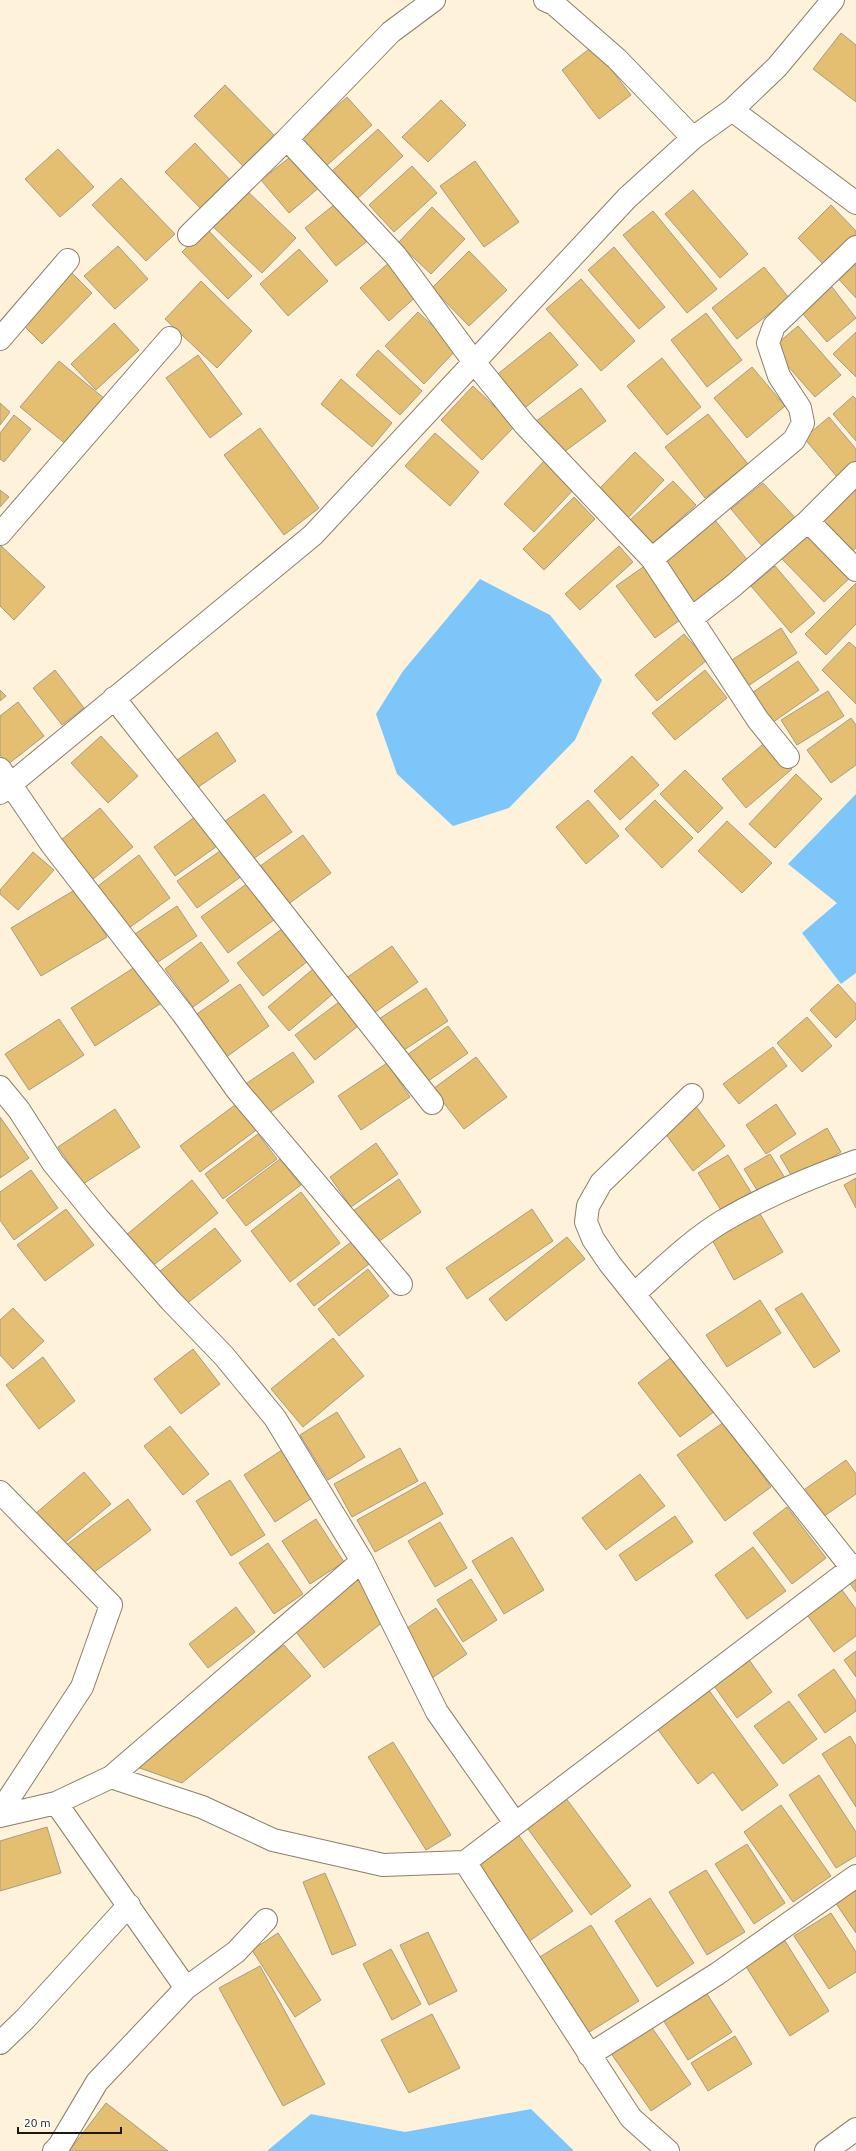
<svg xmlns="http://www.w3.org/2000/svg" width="856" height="2151" viewBox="0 0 856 2151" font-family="Ubuntu,sans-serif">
  <rect width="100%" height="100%" fill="#fef2da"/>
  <!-- water -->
  <path fill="#7dc6fa" d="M 480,579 L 550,615 L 602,680 L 575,740 L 509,808 L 453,826 L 397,774 L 376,714 L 403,671 Z
    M 856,794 L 856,973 L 841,984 L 802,933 L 837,903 L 788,864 Z
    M 531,2109 L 574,2151 L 267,2151 L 311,2114 L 405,2132 Z"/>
  <!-- building -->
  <path fill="#e4bf72" stroke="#a69c86" d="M 841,33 L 856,45 L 856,102 L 813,69 Z
    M 593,46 L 631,95 L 599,119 L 562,70 Z
    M 225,85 L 276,137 L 245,168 L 194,116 Z
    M 347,97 L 372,125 L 325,167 L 300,139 Z
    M 441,100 L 466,125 L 428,162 L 402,137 Z
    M 378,129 L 403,156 L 356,200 L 330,173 Z
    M 195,143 L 235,185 L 205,213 L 165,172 Z
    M 58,149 L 94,187 L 60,217 L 25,179 Z
    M 294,154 L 321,186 L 289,213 L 261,180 Z
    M 475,161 L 519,222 L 484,247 L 440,186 Z
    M 412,166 L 437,193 L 394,232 L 369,205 Z
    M 121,178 L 175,234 L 146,261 L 92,205 Z
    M 242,186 L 296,238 L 262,273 L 208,222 Z
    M 693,190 L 748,254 L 720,278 L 665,214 Z
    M 339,201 L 370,239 L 336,266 L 305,228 Z
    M 831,205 L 856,231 L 856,238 L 826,267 L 798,238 Z
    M 432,207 L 465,239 L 431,274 L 398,243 Z
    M 653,211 L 717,289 L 687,313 L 623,235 Z
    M 206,228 L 252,276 L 228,299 L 182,252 Z
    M 118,246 L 148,279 L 115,309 L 84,276 Z
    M 614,247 L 665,307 L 639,329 L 588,270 Z
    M 299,249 L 328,281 L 288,316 L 260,284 Z
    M 469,251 L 507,290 L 469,326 L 432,288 Z
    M 856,254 L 856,298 L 834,274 Z
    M 391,261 L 420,293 L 389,321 L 360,288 Z
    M 764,267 L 789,298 L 737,339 L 712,308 Z
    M 72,273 L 92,293 L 42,344 L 22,324 Z
    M 581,279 L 635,341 L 601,371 L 546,309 Z
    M 201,281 L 252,331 L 217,368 L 165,319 Z
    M 828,282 L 856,318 L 827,342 L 797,307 Z
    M 418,312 L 457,349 L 424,384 L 385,346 Z
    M 706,313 L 742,360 L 707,387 L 671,340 Z
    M 114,323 L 139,350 L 96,390 L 71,364 Z
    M 798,326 L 841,375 L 815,397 L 772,348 Z
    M 550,332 L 578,365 L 521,411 L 494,377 Z
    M 856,332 L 856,377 L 833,354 Z
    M 378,350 L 422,391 L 400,415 L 356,375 Z
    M 198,355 L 242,414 L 210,438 L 166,378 Z
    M 662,358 L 701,407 L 667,435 L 627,386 Z
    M 59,361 L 105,399 L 67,445 L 20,407 Z
    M 752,367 L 785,406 L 747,438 L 714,398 Z
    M 341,379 L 392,423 L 372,447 L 321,404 Z
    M 473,386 L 515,426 L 482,460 L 441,420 Z
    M 581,388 L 606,421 L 560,455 L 535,422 Z
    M 853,396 L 856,399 L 856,441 L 833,414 Z
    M 0,403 L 10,412 L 0,425 Z
    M 708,414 L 748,464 L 705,498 L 665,447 Z
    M 14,415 L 31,429 L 4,462 L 0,459 L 0,433 Z
    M 829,417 L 856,449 L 856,463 L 838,478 L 804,438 Z
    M 260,428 L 319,508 L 284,535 L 224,455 Z
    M 435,433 L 479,472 L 450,506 L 405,466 Z
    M 635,452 L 664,480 L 628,518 L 599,489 Z
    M 544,461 L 574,489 L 534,532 L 504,504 Z
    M 673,481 L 696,505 L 652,544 L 630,520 Z
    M 763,483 L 800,523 L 767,552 L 731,509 Z
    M 851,485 L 856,491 L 856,548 L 851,553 L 817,515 Z
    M 0,490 L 9,497 L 0,507 Z
    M 574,497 L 595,519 L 544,570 L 523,549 Z
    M 714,519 L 749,562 L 696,605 L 661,561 Z
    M 810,532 L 852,576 L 824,602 L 782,559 Z
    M 0,545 L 45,587 L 14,620 L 0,606 Z
    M 619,546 L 633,562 L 580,610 L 565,594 Z
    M 646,565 L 684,617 L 655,638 L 616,586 Z
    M 775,566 L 815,613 L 791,633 L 751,586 Z
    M 856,583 L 856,624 L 826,655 L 805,634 Z
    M 781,628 L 797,653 L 745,688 L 729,662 Z
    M 684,634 L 707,660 L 657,701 L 635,675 Z
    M 849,642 L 856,648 L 856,704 L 822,670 Z
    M 798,661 L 819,690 L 769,725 L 749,695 Z
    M 55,670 L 84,708 L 62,725 L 33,688 Z
    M 705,670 L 727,698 L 675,740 L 652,713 Z
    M 0,690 L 6,696 L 0,701 Z
    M 828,691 L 844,716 L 797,745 L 781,720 Z
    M 18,702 L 44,736 L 7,765 L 0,755 L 0,716 Z
    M 851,718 L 856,725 L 856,765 L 831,783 L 807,750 Z
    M 217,732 L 236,761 L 197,788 L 177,760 Z
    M 101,736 L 138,776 L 108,803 L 71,763 Z
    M 768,740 L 792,769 L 746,808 L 722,779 Z
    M 632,756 L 659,785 L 620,820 L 594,791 Z
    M 685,770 L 723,808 L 698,833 L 660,794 Z
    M 796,774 L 822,799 L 775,848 L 749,824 Z
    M 264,794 L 292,832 L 253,859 L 225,821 Z
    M 588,800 L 619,836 L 586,864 L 556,827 Z
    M 655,800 L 693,838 L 662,868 L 625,829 Z
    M 100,808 L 133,847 L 93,879 L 61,840 Z
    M 199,814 L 220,844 L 175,876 L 154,847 Z
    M 727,821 L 772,863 L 742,893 L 698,851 Z
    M 303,835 L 331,873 L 287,905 L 259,867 Z
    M 223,849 L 242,876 L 197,908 L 177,881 Z
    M 33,852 L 54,870 L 18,910 L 0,894 L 0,890 Z
    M 139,855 L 170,898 L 129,928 L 98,886 Z
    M 252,880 L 278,917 L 228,953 L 201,917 Z
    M 78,888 L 107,937 L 41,976 L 11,928 Z
    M 177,906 L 197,936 L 155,964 L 135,934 Z
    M 283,928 L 308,961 L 263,996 L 237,963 Z
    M 201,942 L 229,981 L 193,1007 L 165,969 Z
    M 392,946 L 418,982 L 371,1015 L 345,979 Z
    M 138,965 L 163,1002 L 95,1046 L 71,1008 Z
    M 313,969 L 334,993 L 289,1031 L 268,1007 Z
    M 240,984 L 269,1026 L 225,1058 L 194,1016 Z
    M 838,984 L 856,1004 L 856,1019 L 836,1038 L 810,1010 Z
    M 426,988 L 448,1021 L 401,1052 L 379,1019 Z
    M 339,1002 L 358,1026 L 315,1060 L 295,1035 Z
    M 807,1017 L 832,1046 L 802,1072 L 777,1043 Z
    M 59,1019 L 84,1055 L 29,1090 L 5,1054 Z
    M 448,1026 L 468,1053 L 424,1084 L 404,1057 Z
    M 773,1047 L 787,1066 L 739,1104 L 723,1084 Z
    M 293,1052 L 314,1082 L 265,1116 L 244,1085 Z
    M 476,1057 L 507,1097 L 464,1129 L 433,1089 Z
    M 387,1063 L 410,1097 L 361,1130 L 338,1096 Z
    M 239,1102 L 259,1128 L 200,1172 L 180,1146 Z
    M 776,1104 L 796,1134 L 766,1154 L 746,1125 Z
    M 695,1105 L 725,1146 L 693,1171 L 662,1129 Z
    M 115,1109 L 140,1147 L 83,1184 L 58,1147 Z
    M 0,1117 L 29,1158 L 0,1178 Z
    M 827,1128 L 841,1152 L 794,1180 L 780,1156 Z
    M 258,1134 L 277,1159 L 223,1199 L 205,1174 Z
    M 376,1143 L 398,1174 L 351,1207 L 330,1177 Z
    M 770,1154 L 788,1183 L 762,1198 L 744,1169 Z
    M 728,1155 L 754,1197 L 724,1215 L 698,1173 Z
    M 280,1159 L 301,1185 L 246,1226 L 226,1200 Z
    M 31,1170 L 58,1208 L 14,1240 L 0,1220 L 0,1192 Z
    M 856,1178 L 856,1208 L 844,1185 Z
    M 399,1179 L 421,1212 L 375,1244 L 353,1211 Z
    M 192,1180 L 218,1213 L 150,1268 L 125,1236 Z
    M 301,1192 L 340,1243 L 290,1282 L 251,1231 Z
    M 66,1209 L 94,1245 L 45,1281 L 17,1245 Z
    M 532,1209 L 553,1241 L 467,1299 L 446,1268 Z
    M 757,1209 L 783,1252 L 734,1280 L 710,1236 Z
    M 215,1228 L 241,1261 L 185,1305 L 159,1272 Z
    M 567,1237 L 585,1259 L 506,1321 L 489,1299 Z
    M 351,1242 L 369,1264 L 314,1306 L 297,1284 Z
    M 368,1269 L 389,1296 L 339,1336 L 318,1309 Z
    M 802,1293 L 840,1351 L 814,1368 L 775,1309 Z
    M 760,1300 L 781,1333 L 727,1367 L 706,1335 Z
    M 13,1308 L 44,1341 L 13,1369 L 0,1355 L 0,1320 Z
    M 333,1338 L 364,1376 L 303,1427 L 271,1389 Z
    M 193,1349 L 220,1384 L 181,1414 L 154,1379 Z
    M 673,1356 L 715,1411 L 680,1437 L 638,1383 Z
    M 43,1357 L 75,1401 L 39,1429 L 6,1385 Z
    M 337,1412 L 365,1457 L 328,1480 L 300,1435 Z
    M 724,1422 L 771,1487 L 725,1521 L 677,1455 Z
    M 170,1426 L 209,1474 L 183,1495 L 144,1446 Z
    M 285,1448 L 315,1496 L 275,1522 L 244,1475 Z
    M 400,1448 L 418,1481 L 352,1517 L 334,1484 Z
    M 846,1460 L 856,1474 L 856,1494 L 820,1519 L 801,1492 Z
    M 84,1472 L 111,1504 L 62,1545 L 35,1514 Z
    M 640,1474 L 665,1506 L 606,1550 L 582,1518 Z
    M 230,1480 L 265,1535 L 231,1556 L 196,1501 Z
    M 425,1482 L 443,1514 L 375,1552 L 357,1520 Z
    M 128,1499 L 151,1530 L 89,1576 L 66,1545 Z
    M 787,1507 L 826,1558 L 792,1584 L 753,1533 Z
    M 675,1516 L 693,1542 L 636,1581 L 619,1555 Z
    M 316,1519 L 344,1562 L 310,1584 L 282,1541 Z
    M 440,1522 L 467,1568 L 435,1587 L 408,1541 Z
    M 512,1537 L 544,1590 L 504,1614 L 472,1561 Z
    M 268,1543 L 303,1594 L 274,1614 L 239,1563 Z
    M 753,1547 L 786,1591 L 747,1619 L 715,1575 Z
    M 856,1572 L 856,1592 L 847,1579 Z
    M 358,1579 L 388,1618 L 324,1668 L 293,1628 Z
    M 471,1579 L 497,1620 L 463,1642 L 437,1600 Z
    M 839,1586 L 856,1609 L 856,1636 L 834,1652 L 805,1612 Z
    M 236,1607 L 255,1632 L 208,1668 L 189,1644 Z
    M 436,1608 L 467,1654 L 432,1678 L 400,1633 Z
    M 284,1645 L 311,1676 L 182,1783 L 137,1767 L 209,1702 Z
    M 856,1651 L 856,1677 L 844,1660 Z
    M 747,1657 L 772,1692 L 737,1718 L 712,1683 Z
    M 834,1669 L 856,1701 L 856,1711 L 825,1733 L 798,1695 Z
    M 708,1689 L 778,1785 L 742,1811 L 713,1772 L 698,1784 L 656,1727 Z
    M 789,1701 L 817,1739 L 783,1764 L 754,1726 Z
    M 850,1736 L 856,1746 L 856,1807 L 822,1754 Z
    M 393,1742 L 451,1835 L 426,1850 L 368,1757 Z
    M 819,1775 L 856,1832 L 856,1856 L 836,1868 L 789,1795 Z
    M 565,1797 L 631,1886 L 591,1915 L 525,1825 Z
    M 781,1805 L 831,1876 L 793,1902 L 744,1832 Z
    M 47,1827 L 61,1873 L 0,1891 L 0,1841 Z
    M 517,1833 L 573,1911 L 528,1942 L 473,1864 Z
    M 747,1844 L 785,1903 L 754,1924 L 715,1864 Z
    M 706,1870 L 745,1932 L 707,1955 L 669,1892 Z
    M 325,1873 L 356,1945 L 332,1955 L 303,1882 Z
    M 856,1888 L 856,1933 L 835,1902 Z
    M 650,1898 L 694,1963 L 657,1987 L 615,1921 Z
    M 831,1913 L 856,1952 L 856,1972 L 829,1989 L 794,1936 Z
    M 591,1925 L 639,2001 L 583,2036 L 535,1960 Z
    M 428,1932 L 457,1991 L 429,2005 L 400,1945 Z
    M 278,1933 L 321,2000 L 295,2017 L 252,1950 Z
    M 785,1941 L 829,2011 L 790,2036 L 745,1965 Z
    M 391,1949 L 421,2004 L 392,2020 L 363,1964 Z
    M 260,1966 L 325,2084 L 283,2106 L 219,1988 Z
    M 703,1988 L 732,2032 L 688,2060 L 660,2015 Z
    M 432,2014 L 460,2068 L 409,2093 L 381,2040 Z
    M 648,2022 L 691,2084 L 651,2111 L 608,2049 Z
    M 735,2036 L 752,2064 L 708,2091 L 691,2063 Z
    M 106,2103 L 168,2151 L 69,2151 Z"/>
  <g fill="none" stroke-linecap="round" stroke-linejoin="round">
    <defs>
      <path id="minor" d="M 434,0 L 391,32 L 287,139 L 396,256 L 474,362 L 525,425 L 652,559 L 758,720 L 788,757
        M 545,0 L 554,4 L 617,59 L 693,138
        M 732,110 L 856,203
        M 189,235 L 287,139
        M 0,339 L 68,260
        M 808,521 L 856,473
        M 0,534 L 170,338
        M 652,559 L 794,440 L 803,423 L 800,408 L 779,376 L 768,343 L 774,326 L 856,247
        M 692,618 L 733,586 L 808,521 L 856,570
        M 114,698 L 432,1103
        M 0,769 L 52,845 L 183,1014 L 237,1090 L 401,1284
        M 0,793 L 313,535 L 627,198 L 693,138 L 732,110 L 777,67 L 833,0
        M 0,1087 L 19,1110 L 53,1163 L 98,1218 L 171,1301 L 224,1356 L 275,1418 L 362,1561 L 437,1712 L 515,1823
        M 692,1095 L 601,1183 L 588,1206 L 586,1222 L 593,1239 L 610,1264 L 852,1568
        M 634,1294 C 662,1269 690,1241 723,1221 C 764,1197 811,1177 856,1161
        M 0,1492 L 111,1605 L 82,1687 L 0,1812
        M 111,1777 L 362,1561
        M 56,1803 L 186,1988
        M 0,1816 L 56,1803 L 111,1777 L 202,1807 L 273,1840 L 383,1865 L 465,1862 L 631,2118 L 668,2151
        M 465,1862 L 856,1565
        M 0,2043 L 25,2019 L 129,1905
        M 589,2055 L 717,1974 L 856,1876
        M 54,2151 L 59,2146 L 97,2082 L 186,1988 L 236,1952 L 266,1920
        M 826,2151 L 856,2129"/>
    </defs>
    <!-- minor casing -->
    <use href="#minor" stroke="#8a7f6a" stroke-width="24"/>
    <!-- minor -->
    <use href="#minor" stroke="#fff" stroke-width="22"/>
  </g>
  <!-- scale -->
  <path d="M18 2127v6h103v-6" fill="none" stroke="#1c1810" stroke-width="2"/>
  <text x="24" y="2127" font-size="12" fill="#1c1810" stroke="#ffffff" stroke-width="3" paint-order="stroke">20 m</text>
</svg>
